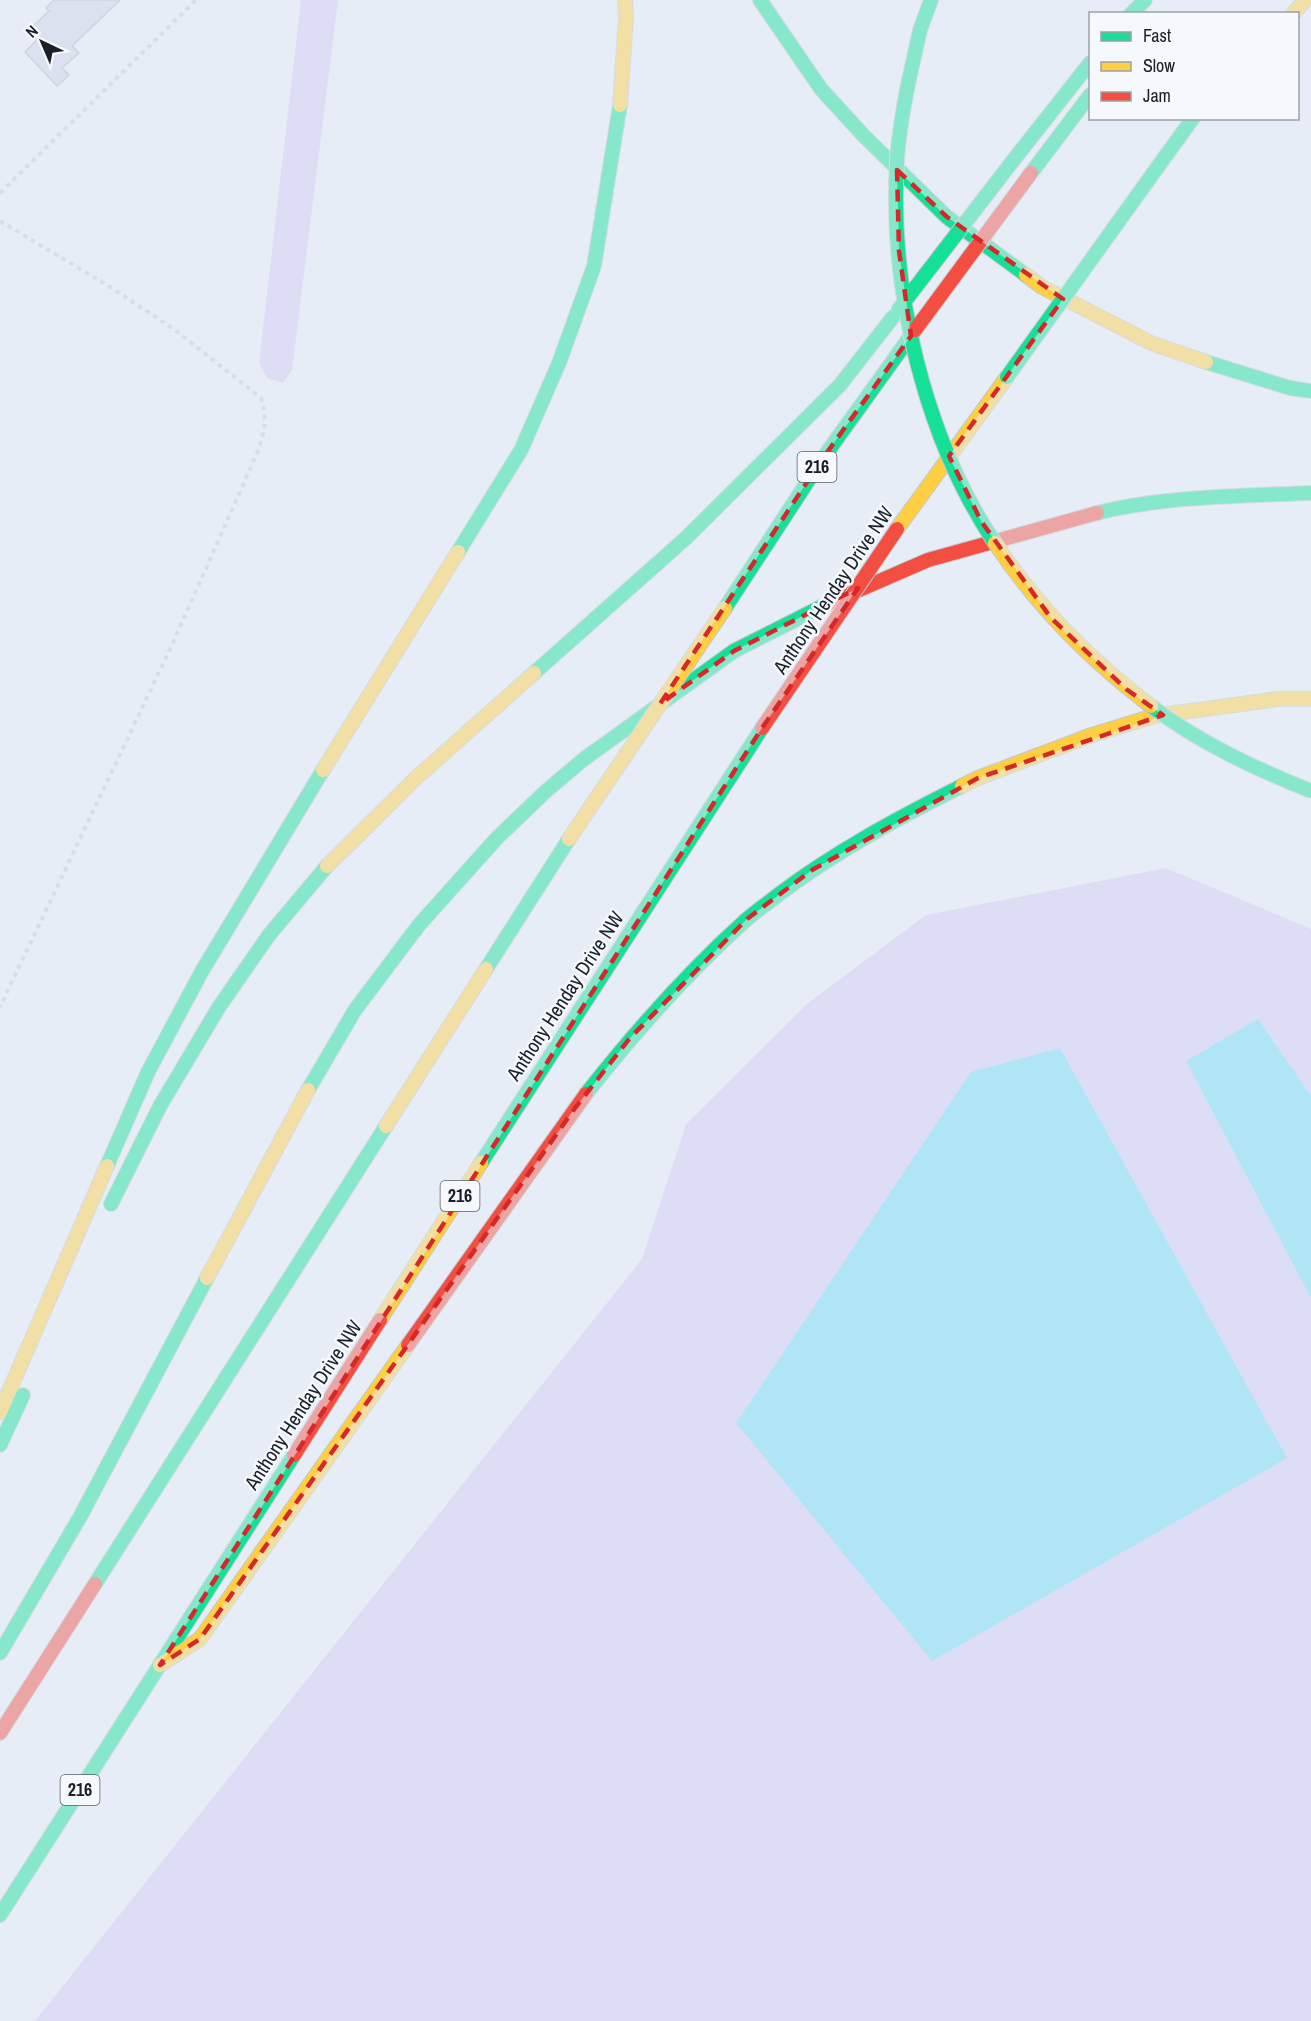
<svg xmlns="http://www.w3.org/2000/svg" width="1311" height="2021" viewBox="0 0 1311 2021" font-family="'Archivo Narrow',sans-serif">
  <rect width="100%" height="100%" fill="#e6edf6"/>
  <!-- green -->
  <path fill="#d4caf6" d="M 301,0 L 338,0 L 292,370 L 283,383 L 267,378 L 259,363 Z
    M 1166,868 L 1311,929 L 1311,2021 L 35,2021 L 642,1259 L 686,1124 L 807,1004 L 926,915 Z"/>
  <!-- water -->
  <path fill="#70dcf5" d="M 1258,1019 L 1311,1096 L 1311,1298 L 1186,1061 Z
    M 1060,1048 L 1287,1458 L 932,1661 L 736,1423 L 971,1072 Z"/>
  <!-- building -->
  <path fill="#cfd4e6" stroke="#b3b7be" stroke-width="1.5" d="M 54,0 L 120,0 L 72,46 L 79,53 L 62,68 L 69,75 L 57,86 L 25,52 L 37,40 L 29,30 L 49,11 L 46,8 Z"/>
  <g fill="none" stroke-linecap="round" stroke-linejoin="round">
    <defs>
      <path id="fast" d="M 760,0 L 821,89 L 864,136 L 947,217 L 1026,275
        M 1131,14 L 1145,0
        M 907,89 L 920,30 L 931,0
        M 1012,162 L 1090,63
        M 1031,173 L 1090,95
        M 1116,225 L 1193,118
        M 1206,362 L 1290,388 L 1311,391
        M 1097,513 C 1163,496 1243,496 1311,493
        M 458,552 L 521,450 L 559,363 L 594,266 L 620,105
        M 725,608 L 823,458 L 915,330
        M 534,673 L 686,538 L 840,385 L 893,317
        M 486,969 L 569,839
        M 308,1090 L 355,1010 L 419,925 L 497,838 L 545,792 L 584,759 L 734,651 L 829,603
        M 586,1094 C 635,1032 687,973 746,920 C 756,911 767,904 778,895 C 835,852 898,818 962,786
        M 481,1163 L 762,728
        M 107,1166 L 148,1072 L 202,971 L 323,770
        M 111,1204 L 160,1106 L 219,1007 L 269,935 L 327,866
        M 0,1445 L 23,1395
        M 95,1584 L 386,1126
        M 0,1653 L 80,1517 L 207,1278
        M 0,1915 L 294,1455"/>
      <path id="slow" d="M 1293,14 L 1305,0
        M 620,105 L 626,17 L 625,0
        M 1026,275 L 1042,287 L 1151,343 L 1206,362
        M 897,529 L 1007,377
        M 323,770 L 458,552
        M 962,786 L 978,778 L 1089,736 L 1154,716 L 1278,699 L 1311,699
        M 327,866 L 416,778 L 534,673
        M 386,1126 L 486,969
        M 207,1278 L 308,1090
        M 380,1320 L 481,1163
        M 0,1412 L 107,1166
        M 160,1665 L 200,1639 L 408,1345"/>
      <path id="jam" d="M 829,603 L 928,560 L 1097,513
        M 408,1345 L 586,1094
        M 294,1455 L 380,1320
        M 0,1733 L 95,1584"/>
    </defs>
    <!-- fast casing -->
    <use href="#fast" stroke="#c4c7cc" stroke-width="16"/>
    <!-- slow casing -->
    <use href="#slow" stroke="#c4c7cc" stroke-width="16"/>
    <!-- jam casing -->
    <use href="#jam" stroke="#c4c7cc" stroke-width="16"/>
    <!-- path -->
    <path stroke="#cbcdd0" stroke-width="4" stroke-dasharray="4.5 4.5" stroke-linecap="butt" d="M 0,193 L 196,0
      M 0,221 L 112,288 L 175,330 L 261,398 C 267,418 265,431 258,451 L 172,645 L 0,1007"/>
    <!-- fast -->
    <use href="#fast" stroke="#16e098" stroke-width="14"/>
    <!-- slow -->
    <use href="#slow" stroke="#ffcf43" stroke-width="14"/>
    <!-- jam -->
    <use href="#jam" stroke="#f24e42" stroke-width="14"/>
    <defs>
      <path id="fast-bridge" d="M 907,89 C 903,113 898,137 897,161 C 889,287 924,437 995,543
        M 898,310 L 1012,162
        M 1007,377 L 1116,225
        M 1151,706 C 1200,743 1254,768 1311,791"/>
      <path id="slow-bridge" d="M 995,543 C 1037,606 1090,660 1151,706
        M 569,839 L 725,608"/>
      <path id="jam-bridge" d="M 915,330 L 1031,173
        M 762,728 L 897,529"/>
    </defs>
    <!-- fast-bridge casing -->
    <use href="#fast-bridge" stroke="#c4c7cc" stroke-width="16" stroke-linecap="butt"/>
    <!-- slow-bridge casing -->
    <use href="#slow-bridge" stroke="#c4c7cc" stroke-width="16" stroke-linecap="butt"/>
    <!-- jam-bridge casing -->
    <use href="#jam-bridge" stroke="#c4c7cc" stroke-width="16" stroke-linecap="butt"/>
    <!-- fast-bridge -->
    <use href="#fast-bridge" stroke="#16e098" stroke-width="14"/>
    <!-- slow-bridge -->
    <use href="#slow-bridge" stroke="#ffcf43" stroke-width="14"/>
    <!-- jam-bridge -->
    <use href="#jam-bridge" stroke="#f24e42" stroke-width="14"/>
  </g>
  <!-- marked area -->
  <path d="M0 0H1311V2021H0ZM 897,170 L 947,217 L 1063,299 L 949,456 L 981,521 L 1051,618 L 1126,689 L 1163,715 L 978,778 L 812,870 L 747,919 L 630,1038 L 575,1108 L 200,1639 L 160,1665 L 762,728 L 858,588 L 734,651 L 660,704 L 823,458 L 911,336 L 899,251 Z" fill="#e6edf6" fill-opacity=".55" fill-rule="evenodd"/>
  <path fill="none" stroke="#d62828" stroke-width="4.5" stroke-dasharray="12 8" stroke-linejoin="round" d="M 897,170 L 947,217 L 1063,299 L 949,456 L 981,521 L 1051,618 L 1126,689 L 1163,715 L 978,778 L 812,870 L 747,919 L 630,1038 L 575,1108 L 200,1639 L 160,1665 L 762,728 L 858,588 L 734,651 L 660,704 L 823,458 L 911,336 L 899,251 Z"/>
  <g text-anchor="middle" stroke-width="5" stroke-linejoin="round" paint-order="stroke">
    <!-- shield labels -->
    <g fill="#f5f8fc" stroke="#5c6067" stroke-width="1.5">
      <rect x="797.5" y="452" width="39" height="30" rx="4.5"/>
      <rect x="440.5" y="1181" width="39" height="30" rx="4.5"/>
      <rect x="60.5" y="1775" width="39" height="30" rx="4.5"/>
    </g>
    <g font-size="18" font-weight="bold" fill="#1a1f27">
      <text x="817" y="473">216</text>
      <text x="460" y="1202">216</text>
      <text x="80" y="1796">216</text>
    </g>
    <!-- street labels -->
    <g font-size="20" fill="#1a1f27" stroke="#f5f8fc">
      <text transform="translate(833 590) rotate(-56)" y="7">Anthony Henday Drive NW</text>
      <text transform="translate(565 996) rotate(-57)" y="7">Anthony Henday Drive NW</text>
      <text transform="translate(303 1405) rotate(-57)" y="7">Anthony Henday Drive NW</text>
    </g>
  </g>
  <!-- legend -->
  <rect x="1089" y="12" width="210" height="108" fill="#f5f8fc" stroke="#9da1a7" stroke-width="1.5"/>
  <rect x="1101" y="32" width="30" height="9" fill="#16e098" stroke="#9da1a7" stroke-width="1.5"/>
  <text x="1143" y="42" font-size="18" fill="#1a1f27">Fast</text>
  <rect x="1101" y="62" width="30" height="9" fill="#ffcf43" stroke="#9da1a7" stroke-width="1.5"/>
  <text x="1143" y="72" font-size="18" fill="#1a1f27">Slow</text>
  <rect x="1101" y="92" width="30" height="9" fill="#f24e42" stroke="#9da1a7" stroke-width="1.5"/>
  <text x="1143" y="102" font-size="18" fill="#1a1f27">Jam</text>
  <!-- north arrow -->
  <g transform="translate(42 42) rotate(316)" stroke="#f5f8fc" stroke-width="4.5" paint-order="stroke">
  <path d="M0-4.5L10 22L0 15L-10 22Z" fill="#1a1f27"/>
  <text y="-9" font-size="16" font-weight="bold" text-anchor="middle" fill="#1a1f27">N</text>
  </g>
</svg>
